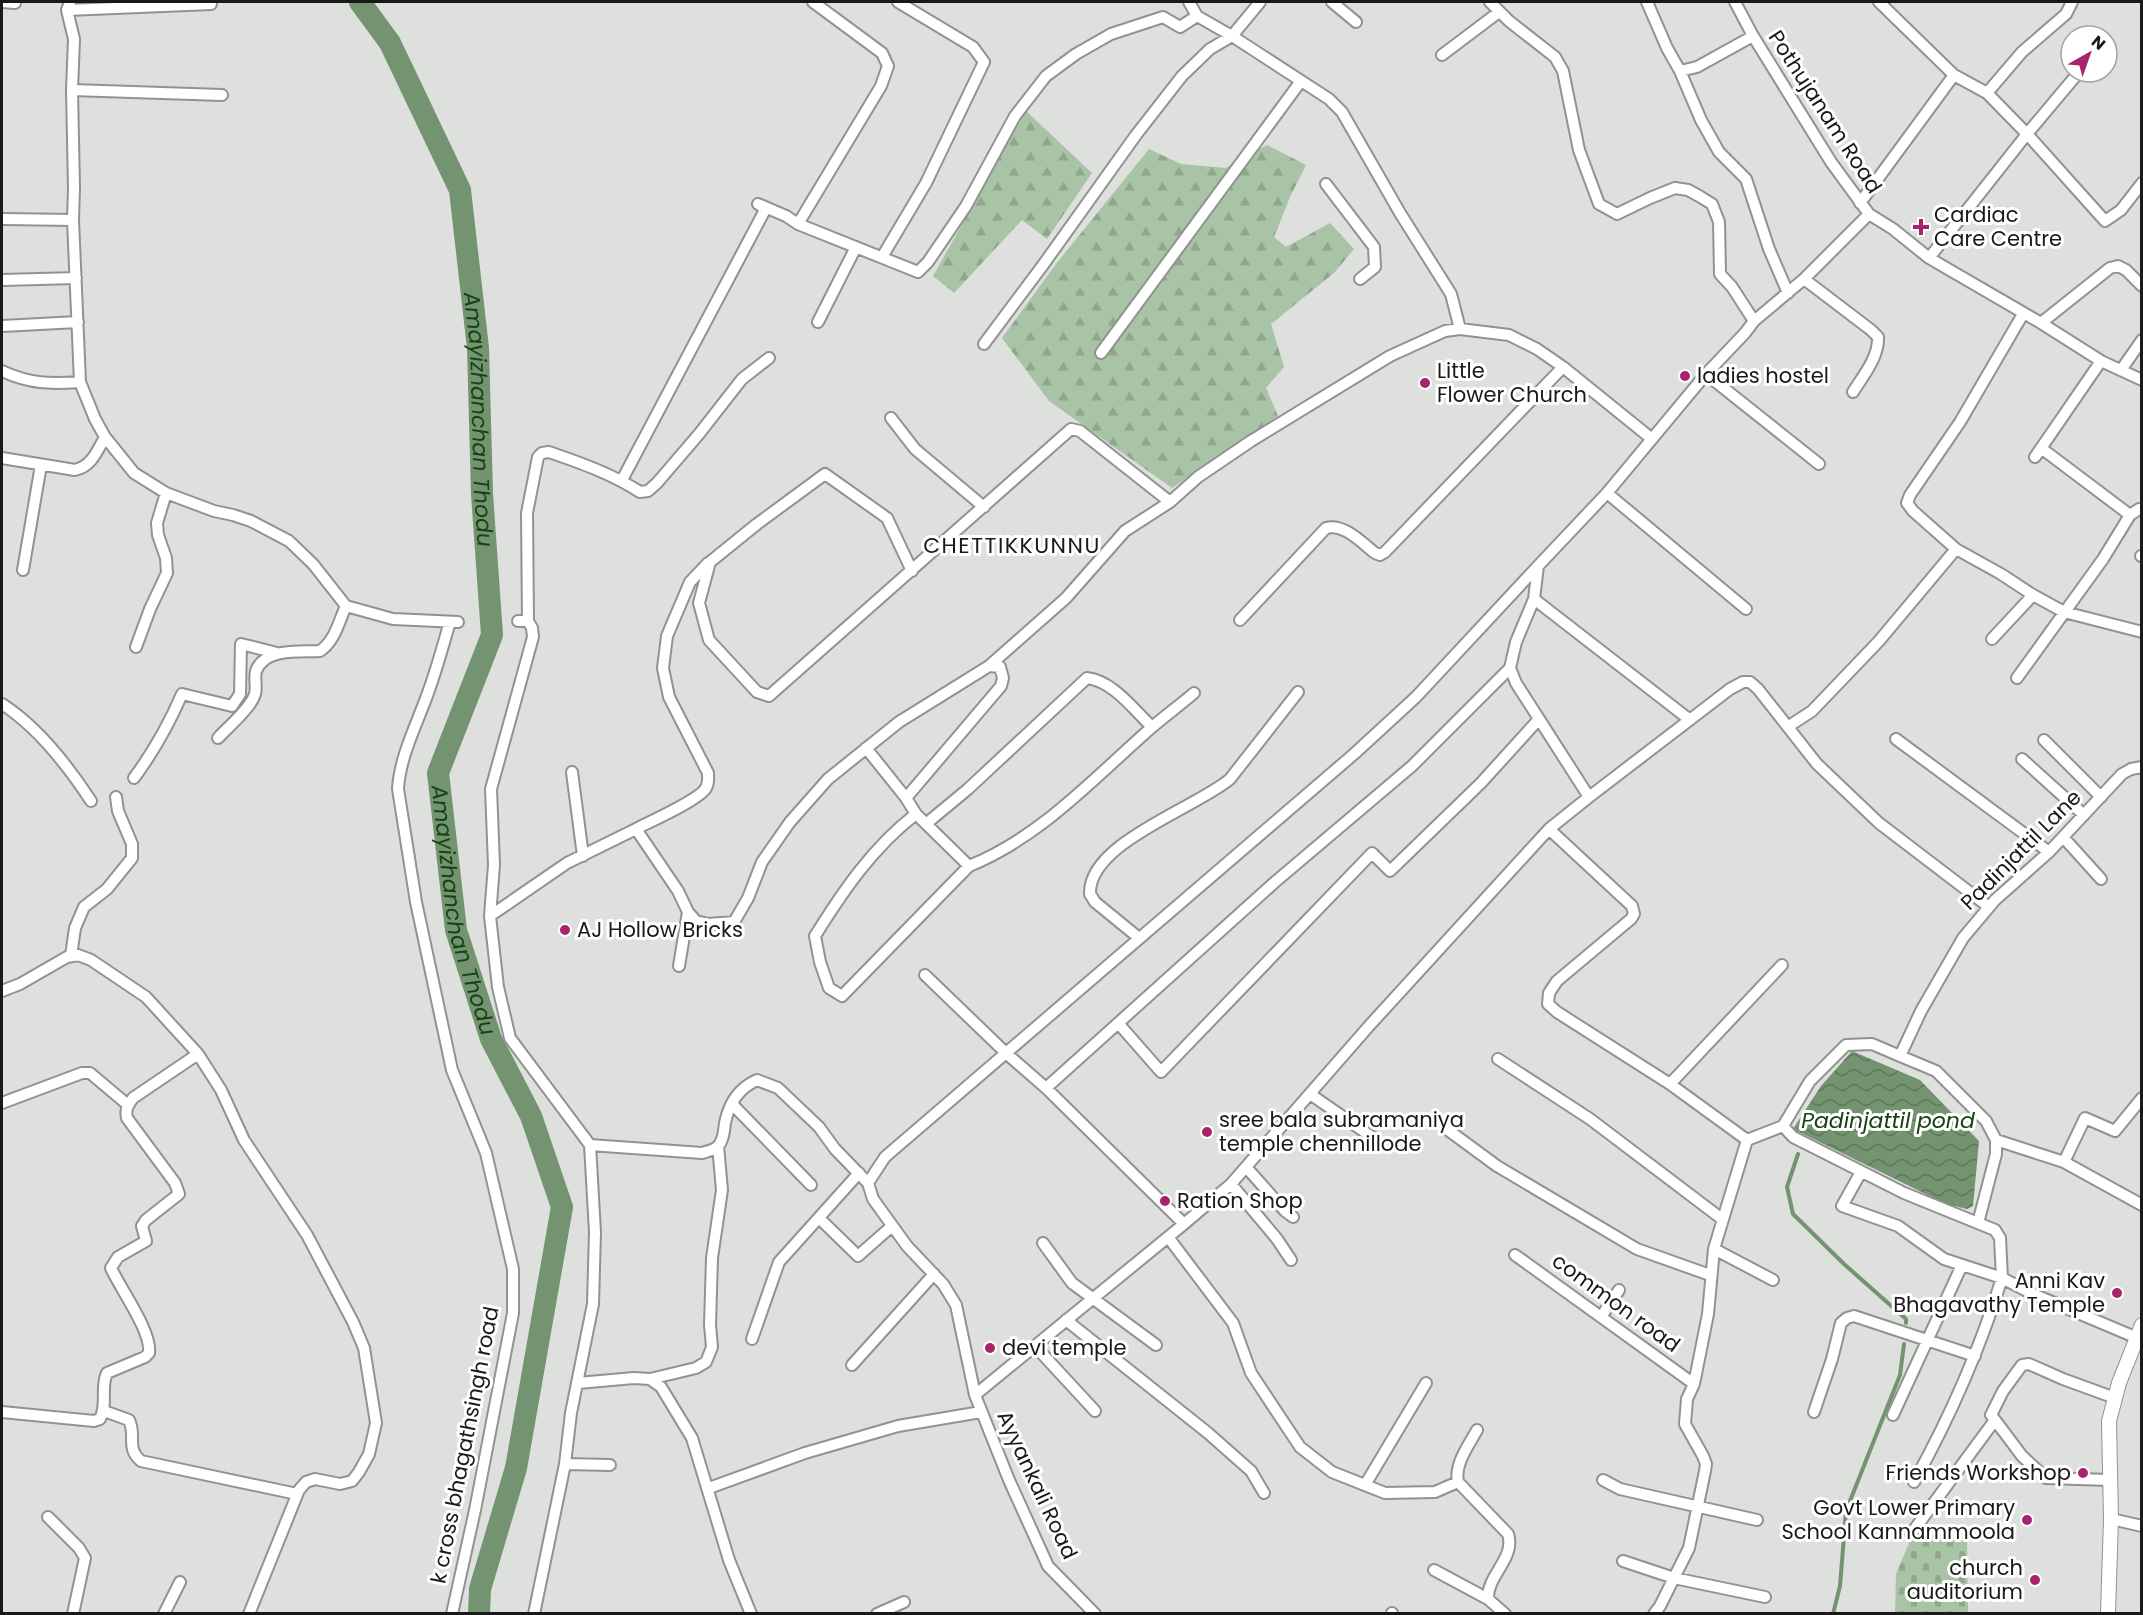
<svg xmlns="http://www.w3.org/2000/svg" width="2143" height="1615" viewBox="0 0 2143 1615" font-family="Poppins,sans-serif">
  <defs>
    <pattern id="forest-firs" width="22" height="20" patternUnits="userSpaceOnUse" patternTransform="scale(1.5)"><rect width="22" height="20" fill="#a8c3a5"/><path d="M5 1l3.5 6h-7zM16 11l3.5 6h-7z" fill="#90a78d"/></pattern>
    <pattern id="cemetery-stones" width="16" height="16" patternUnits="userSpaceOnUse" patternTransform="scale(1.5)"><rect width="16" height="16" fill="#a8c3a5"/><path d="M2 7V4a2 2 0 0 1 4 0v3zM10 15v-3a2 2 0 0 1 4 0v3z" fill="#90a78d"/></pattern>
    <pattern id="water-waves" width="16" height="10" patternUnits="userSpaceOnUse" patternTransform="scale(1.5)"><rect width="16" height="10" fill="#749370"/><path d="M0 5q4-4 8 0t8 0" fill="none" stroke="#5e775b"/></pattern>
  </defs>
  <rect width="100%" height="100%" fill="#dde0dc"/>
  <!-- forest -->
  <path fill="url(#forest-firs)" d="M 1026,111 L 1092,173 L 1047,239 L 1022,220 L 954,293 L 933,276 Z
    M 1267,145 L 1306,165 L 1290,197 L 1274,237 L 1286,247 L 1330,223 L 1354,249 L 1334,273 L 1271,324 L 1284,367 L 1266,388 L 1278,416 L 1172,488 L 1049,401 L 1002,338 L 1056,264 L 1149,149 L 1181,164 L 1226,168 Z"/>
  <!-- cemetery -->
  <path fill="url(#cemetery-stones)" d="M 1914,1531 L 1967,1536 L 1968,1613 L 1923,1612 L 1921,1613 L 1895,1614 L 1896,1574 Z"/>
  <!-- water -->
  <path fill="url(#water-waves)" d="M 1852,1051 L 1920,1080 L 1979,1141 L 1973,1206 L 1967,1209 L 1946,1204 L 1793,1129 L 1821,1086 Z"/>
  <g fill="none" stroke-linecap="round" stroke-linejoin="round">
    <!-- stream -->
    <path stroke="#749370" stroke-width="4" d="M 1798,1154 L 1787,1187 L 1793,1214 L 1844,1264 L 1906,1319 L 1906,1323
      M 1833,1614 L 1840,1586 L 1846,1511 L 1900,1375 L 1904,1344"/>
    <!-- river -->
    <path stroke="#749370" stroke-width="22" id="s1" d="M 360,2 L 390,43 L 460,190 L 478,348 L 482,494 L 492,635 L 438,773 L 456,930 L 491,1039 L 531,1116 L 562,1207 L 516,1468 L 480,1589 L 479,1614"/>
    <defs>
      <path id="street" d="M 2,2 L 15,3
        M 70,2 L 67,10 L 74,39 L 72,90 L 74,188 L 73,220 L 80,382 L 95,419 L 105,437 L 134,473 L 166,493 L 214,511 L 233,515 L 251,521 L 289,541 L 313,564 L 346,606 L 393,619 L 458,622
        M 1189,2 L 1197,16
        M 1332,2 L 1356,22
        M 1490,2 L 1509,21 L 1555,57 L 1563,71 L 1579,150 L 1599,204 L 1617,214 L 1650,198 L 1675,188 L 1688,190 L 1699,196 L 1712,204 L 1719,222 L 1720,274 L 1732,287 L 1754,321
        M 1647,2 L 1667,48 L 1680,71 L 1697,67 L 1753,36
        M 1735,2 L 1753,36 L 1831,162 L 1869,214 L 1893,229 L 1929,258 L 2041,323 L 2101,361 L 2142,380
        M 1879,2 L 1954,75 L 1987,93 L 2027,134 L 2079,72
        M 67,10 L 211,4
        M 1442,55 L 1499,12
        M 1680,71 L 1701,120 L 1719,152 L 1746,179 L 1769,249 L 1788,293
        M 72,90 L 222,95
        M 1987,93 L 2022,52 L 2066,14 L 2072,2
        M 1326,184 L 1374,247 L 1375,267 L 1360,279
        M 1860,203 L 1954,75
        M 758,204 L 786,216 L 798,224 L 918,272 L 928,262 L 966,206 L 1015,116 L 1046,76 L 1076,54 L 1111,34 L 1163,17 L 1180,27 L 1197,16 L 1232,36 L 1329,99 L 1342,112 L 1400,213 L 1451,294 L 1460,329
        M 2,219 L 73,220
        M 798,224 L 881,86 L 888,66 L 882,53 L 813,2
        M 882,257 L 926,183 L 984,62 L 973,47 L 898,2
        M 1929,258 L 2027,134 L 2105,221 L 2121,210 L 2142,183
        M 1804,279 L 1871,330 L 1878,337 C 1879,357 1863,376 1853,392
        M 2,280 L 76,278
        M 2023,314 L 1960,422 L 1910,495 L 1907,503 L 1913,511 L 1956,549 L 2001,574 L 2033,595 L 2064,612 L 2142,632
        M 818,322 L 856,247
        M 2041,323 L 2110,268 L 2118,266 L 2126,270 L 2142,286
        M 2,326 L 78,322
        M 984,344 L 1043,265 L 1136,135 L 1182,76 L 1210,49 L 1232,36 L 1260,2
        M 1101,353 L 1301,81
        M 2121,370 L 2142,340
        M 2,371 C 30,384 50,384 80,382
        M 1706,374 L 1819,464
        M 891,418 L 915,449 L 984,507
        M 2041,448 L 2130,515 L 2139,509
        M 2035,457 L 2101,361
        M 2,458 L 75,470 C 92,466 97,451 105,437
        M 622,480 L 766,208 L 761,206
        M 1607,493 L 1746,609
        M 2141,556 L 2142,556
        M 23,570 L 41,465
        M 912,571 L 887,518 L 825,474 L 757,524 L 710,562 L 699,603 L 709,640 L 757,692 L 769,696 L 1071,429 L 1080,431 L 1170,502
        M 1534,599 L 1690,720
        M 1240,620 L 1326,528 C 1344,523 1362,543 1375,553 L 1380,555 L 1385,552 L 1563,367
        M 518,621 L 528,621 L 532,628 L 533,637 L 491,789 L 494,865 L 490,916 L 498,987 L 510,1038 L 590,1145 L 595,1232 L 593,1304 L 571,1413 L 565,1464 L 534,1614
        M 528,621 L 527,513 L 538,457 L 542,453 L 549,452 C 581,463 612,474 640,492 L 648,491 L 657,483 L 699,434 L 742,379 L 769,358
        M 450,622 C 443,645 437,668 429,690 C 418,722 400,755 398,789 L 416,902 L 452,1070 L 486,1153 L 513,1269 L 513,1313 L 475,1510 L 452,1614
        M 1992,639 L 2033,595
        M 136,647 L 150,609 L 167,573 L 166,558 L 158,535 L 157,523 L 166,493
        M 2017,678 L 2103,559 L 2130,515
        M 2,704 C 38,727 68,766 91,801
        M 1789,726 L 1812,711 L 1879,641 L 1956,549
        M 218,738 C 228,727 251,708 255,694 C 257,687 254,678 256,671 C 265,647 301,652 320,651 C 335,641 339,621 346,606
        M 1896,739 L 2049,852
        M 2044,740 L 2101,797
        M 866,748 L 906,798
        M 2022,759 L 2084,815
        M 572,772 L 583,856
        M 134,778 C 154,751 169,724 182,694 L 232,706 L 240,694 L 241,644 L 277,653
        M 1589,797 L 1730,689 L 1743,682 L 1750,682 L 1758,689 L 1817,764 L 1879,823 L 1989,907
        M 916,814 L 969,866 L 842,996 L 829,988 L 820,962 L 815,936 C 843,891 873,847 916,814 L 906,798 L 1001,686 L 1003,678 L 1000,667 L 989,666
        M 927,823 L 968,789 L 1087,678 C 1113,681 1134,710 1152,727
        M 636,829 C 651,821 699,800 706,788 C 709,783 708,778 708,773 L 669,697 L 663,668 L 667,636 L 690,582 L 708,563
        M 1549,829 L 1632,906 L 1634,914 L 1631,919 L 1557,981 L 1549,993 L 1548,1004 L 1557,1012 L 1670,1084 L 1747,1140
        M 2063,837 L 2101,879
        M 969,866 C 1041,837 1094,778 1151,728 C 1165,716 1180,705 1194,693
        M 490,916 L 567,863 L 636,829 L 678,891 L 688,912 L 696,921 L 708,924 L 734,922 L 748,898 L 762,862 L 790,822 L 828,779 L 899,722 L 989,666 L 1066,598 L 1125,531 L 1170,502 L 1198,477 L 1251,441 L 1390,356 L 1445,331 L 1460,329 L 1509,335 L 1537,349 L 1563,367 L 1652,439
        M 1139,938 L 1095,902 L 1090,894 C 1088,843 1196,808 1230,779 L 1298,692
        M 71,956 L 75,928 L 84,907 L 107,889 L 132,858 L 132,844 L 118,811 L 116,797
        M 679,966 L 688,912
        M 925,975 L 1007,1054 L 1046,1088 L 1184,1224
        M 2,991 L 20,984 L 67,957 L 78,955 L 91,960 L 146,997 L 198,1054 L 221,1090 L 244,1140 L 307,1235 L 353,1322 L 364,1348 L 376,1423 L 369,1454 L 359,1472 L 352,1481 L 340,1484 L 315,1479 L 306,1482 L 299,1490 L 249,1614
        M 1118,1023 L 1161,1072 L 1372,853 L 1390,871 L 1481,783 L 1539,719
        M 1900,1056 L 1936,1071 L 1986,1121 L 1996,1140 L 1996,1154 L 1978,1223
        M 1498,1059 L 1590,1119 L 1722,1219
        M 1670,1084 L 1782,965
        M 1046,1088 L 1275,882 L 1412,766 L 1510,668
        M 1310,1094 L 1375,1139
        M 2142,1098 L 2115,1131 L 2085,1118 L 2064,1162 L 2142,1205
        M 2,1103 L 82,1073 L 90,1073 L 128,1105
        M 732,1104 L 811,1185
        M 1783,1126 L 1810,1081 L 1846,1045 L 1872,1044 L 1900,1056 L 1921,1011 L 1963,938 L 1995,900 L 2049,852 L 2122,774 L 2131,769 L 2142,767
        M 1783,1126 L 1793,1137 L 1904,1193 L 1995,1230 L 2000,1238 L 2002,1278 L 2033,1294 L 2142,1340
        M 1448,1130 L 1497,1166 L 1637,1249 L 1710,1275
        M 1996,1140 L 2064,1162
        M 590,1145 L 702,1153 C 708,1151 715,1150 719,1145 C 724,1139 724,1130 725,1123 C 729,1103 739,1088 757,1080 L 778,1088 L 819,1127 L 835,1149 L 868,1183
        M 1246,1167 L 1285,1211 L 1293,1217
        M 1861,1172 L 1842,1206 L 1898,1226 L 1944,1259 L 2002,1278 C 1980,1349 1950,1417 1914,1482
        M 1231,1184 L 1277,1239 L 1291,1260
        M 819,1218 L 858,1256 L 892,1226
        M 1168,1237 L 1233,1323 L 1251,1373 L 1300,1447 L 1332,1472 L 1385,1493 L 1435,1492 L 1458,1482
        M 1043,1243 L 1072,1283 L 1156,1345
        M 1714,1249 L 1773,1280
        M 1515,1255 L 1694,1384
        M 1601,1317 L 1619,1290
        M 1066,1320 L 1208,1433 L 1251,1471 L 1264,1493
        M 752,1339 L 779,1262 L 859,1173
        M 1035,1346 L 1095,1411
        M 852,1365 L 934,1274
        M 650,1379 L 696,1368 L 706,1362 L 712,1347 L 710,1325 L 712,1258 L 722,1190 L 718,1146
        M 578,1383 L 634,1378 L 650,1379 L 661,1387 L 692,1438 L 729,1560 L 751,1614
        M 975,1395 L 1184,1224 L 1231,1184 L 1369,1026 L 1549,829 L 1589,797 L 1516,683 L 1510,668 L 1516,642 L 1534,599 L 1538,566 L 1607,493 L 1706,374 L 1745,333 L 1754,321 L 1804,279 L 1869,214
        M 104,1411 L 129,1420 C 137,1437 125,1447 141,1461 L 297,1494
        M 2,1412 L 94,1421 L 100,1419 C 108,1404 100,1387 107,1373 L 145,1357 L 149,1353 C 152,1332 121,1290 111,1268 L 118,1257 L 146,1241 L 142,1226 L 146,1220 L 179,1194 L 175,1183 L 127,1118 C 125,1109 128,1105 133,1098 L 198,1054
        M 1814,1412 L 1832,1359 L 1841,1323 L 1847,1318 L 1854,1316 L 1975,1356
        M 1893,1415 L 1962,1265
        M 1995,1420 L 1991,1415 L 2003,1391 L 2022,1365 L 2029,1364 L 2063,1379 L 2115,1398
        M 1477,1430 C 1469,1445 1454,1464 1458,1482 L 1508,1534 C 1516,1558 1487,1575 1488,1599 L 1505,1614
        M 565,1464 L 610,1465
        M 1603,1480 L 1620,1489 L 1757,1520
        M 1365,1485 L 1426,1383
        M 709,1488 L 805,1453 L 898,1426 L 981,1412
        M 48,1517 L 79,1548 L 85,1558 L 73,1614
        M 2111,1519 L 2142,1526
        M 1911,1534 L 1995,1420 L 2022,1456 L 2046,1478 L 2110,1480
        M 1623,1561 L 1674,1578 L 1765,1597
        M 1434,1570 L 1488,1599
        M 164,1614 L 180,1582
        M 877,1614 L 904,1602
        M 1095,1614 L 1048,1566 L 1009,1480 L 975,1395 L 956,1305 L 943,1284 L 907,1246 L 873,1199 L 868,1183 L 885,1157 L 1354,754 L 1416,697 L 1538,566
        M 1392,1614 L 1392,1613
        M 1654,1614 L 1660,1606 L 1689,1548 L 1705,1471 L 1706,1464 L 1703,1456 L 1685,1424 L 1687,1399 L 1694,1384 L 1708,1314 L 1714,1249 L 1747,1140 L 1783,1126"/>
      <path id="secondary" d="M 2108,1614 L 2111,1519 L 2109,1421 L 2119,1383 L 2142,1325"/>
    </defs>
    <!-- street casing -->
    <use href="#street" stroke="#909390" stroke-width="14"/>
    <!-- secondary casing -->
    <use href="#secondary" stroke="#909390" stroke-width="16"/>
    <!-- street -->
    <use href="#street" stroke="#fff" stroke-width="10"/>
    <!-- secondary -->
    <use href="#secondary" stroke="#fff" stroke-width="14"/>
  </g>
  <!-- markers -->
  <g fill="#a8226c" stroke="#fff" stroke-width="2">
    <path d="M1918 218h6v6h6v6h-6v6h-6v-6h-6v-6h6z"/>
    <circle cx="1685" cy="376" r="6"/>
    <circle cx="1425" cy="383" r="6"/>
    <circle cx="565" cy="930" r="6"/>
    <circle cx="1207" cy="1132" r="6"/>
    <circle cx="1165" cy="1201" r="6"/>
    <circle cx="2117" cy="1293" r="6"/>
    <circle cx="990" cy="1348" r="6"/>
    <circle cx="2083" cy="1473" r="6"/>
    <circle cx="2027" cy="1520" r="6"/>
    <circle cx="2035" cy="1580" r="6"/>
  </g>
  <g text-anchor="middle" stroke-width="6" stroke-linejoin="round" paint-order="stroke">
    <!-- street labels -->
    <g font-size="21" fill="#181918" stroke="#fff">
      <text transform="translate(1825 112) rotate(57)" y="7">Pothujanam Road</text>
      <text transform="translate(2021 850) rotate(-45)" y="7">Padinjattil Lane</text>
      <text transform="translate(1616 1303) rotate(36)" y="7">common road</text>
      <text transform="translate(465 1445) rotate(-79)" y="7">k cross bhagathsingh road</text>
      <text transform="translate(1037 1485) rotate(65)" y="7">Ayyankali Road</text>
    </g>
    <!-- poi labels -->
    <g font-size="21" fill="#181918" stroke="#fff" text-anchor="start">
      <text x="1934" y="222">Cardiac<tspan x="1934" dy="24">Care Centre</tspan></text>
      <text x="1437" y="378">Little<tspan x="1437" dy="24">Flower Church</tspan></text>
      <text x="1697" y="383">ladies hostel</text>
      <text x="577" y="937">AJ Hollow Bricks</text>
      <text x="1219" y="1127">sree bala subramaniya<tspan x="1219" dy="24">temple chennillode</tspan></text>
      <text x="1177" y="1208">Ration Shop</text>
      <text x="2105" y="1288" text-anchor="end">Anni Kav<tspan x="2105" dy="24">Bhagavathy Temple</tspan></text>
      <text x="1002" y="1355">devi temple</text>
      <text x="2071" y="1480" text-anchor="end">Friends Workshop</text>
      <text x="2015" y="1515" text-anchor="end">Govt Lower Primary<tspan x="2015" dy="24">School Kannammoola</tspan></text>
      <text x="2023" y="1575" text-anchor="end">church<tspan x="2023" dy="24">auditorium</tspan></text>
    </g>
    <!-- water labels -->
    <g font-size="22" font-style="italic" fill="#164313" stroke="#fff">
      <text dy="8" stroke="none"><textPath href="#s1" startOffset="444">Amayizhanchan Thodu</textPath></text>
      <text dy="8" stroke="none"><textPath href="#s1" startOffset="948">Amayizhanchan Thodu</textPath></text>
      <text x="1888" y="1128">Padinjattil pond</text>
    </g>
    <!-- neighbourhood labels -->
    <g font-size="22" letter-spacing="1.5" fill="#181918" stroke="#fff">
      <text x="1012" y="553">CHETTIKKUNNU</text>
    </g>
  </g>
  <!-- border -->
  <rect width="2143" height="1615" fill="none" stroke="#181918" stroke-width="6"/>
  <!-- north arrow -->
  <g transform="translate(2089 54) rotate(40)"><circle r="28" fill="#ffffff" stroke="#a3a3a3" stroke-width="1.5"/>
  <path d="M0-4.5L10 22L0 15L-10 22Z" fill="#a8226c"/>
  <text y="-9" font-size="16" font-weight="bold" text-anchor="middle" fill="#181918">N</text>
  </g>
</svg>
